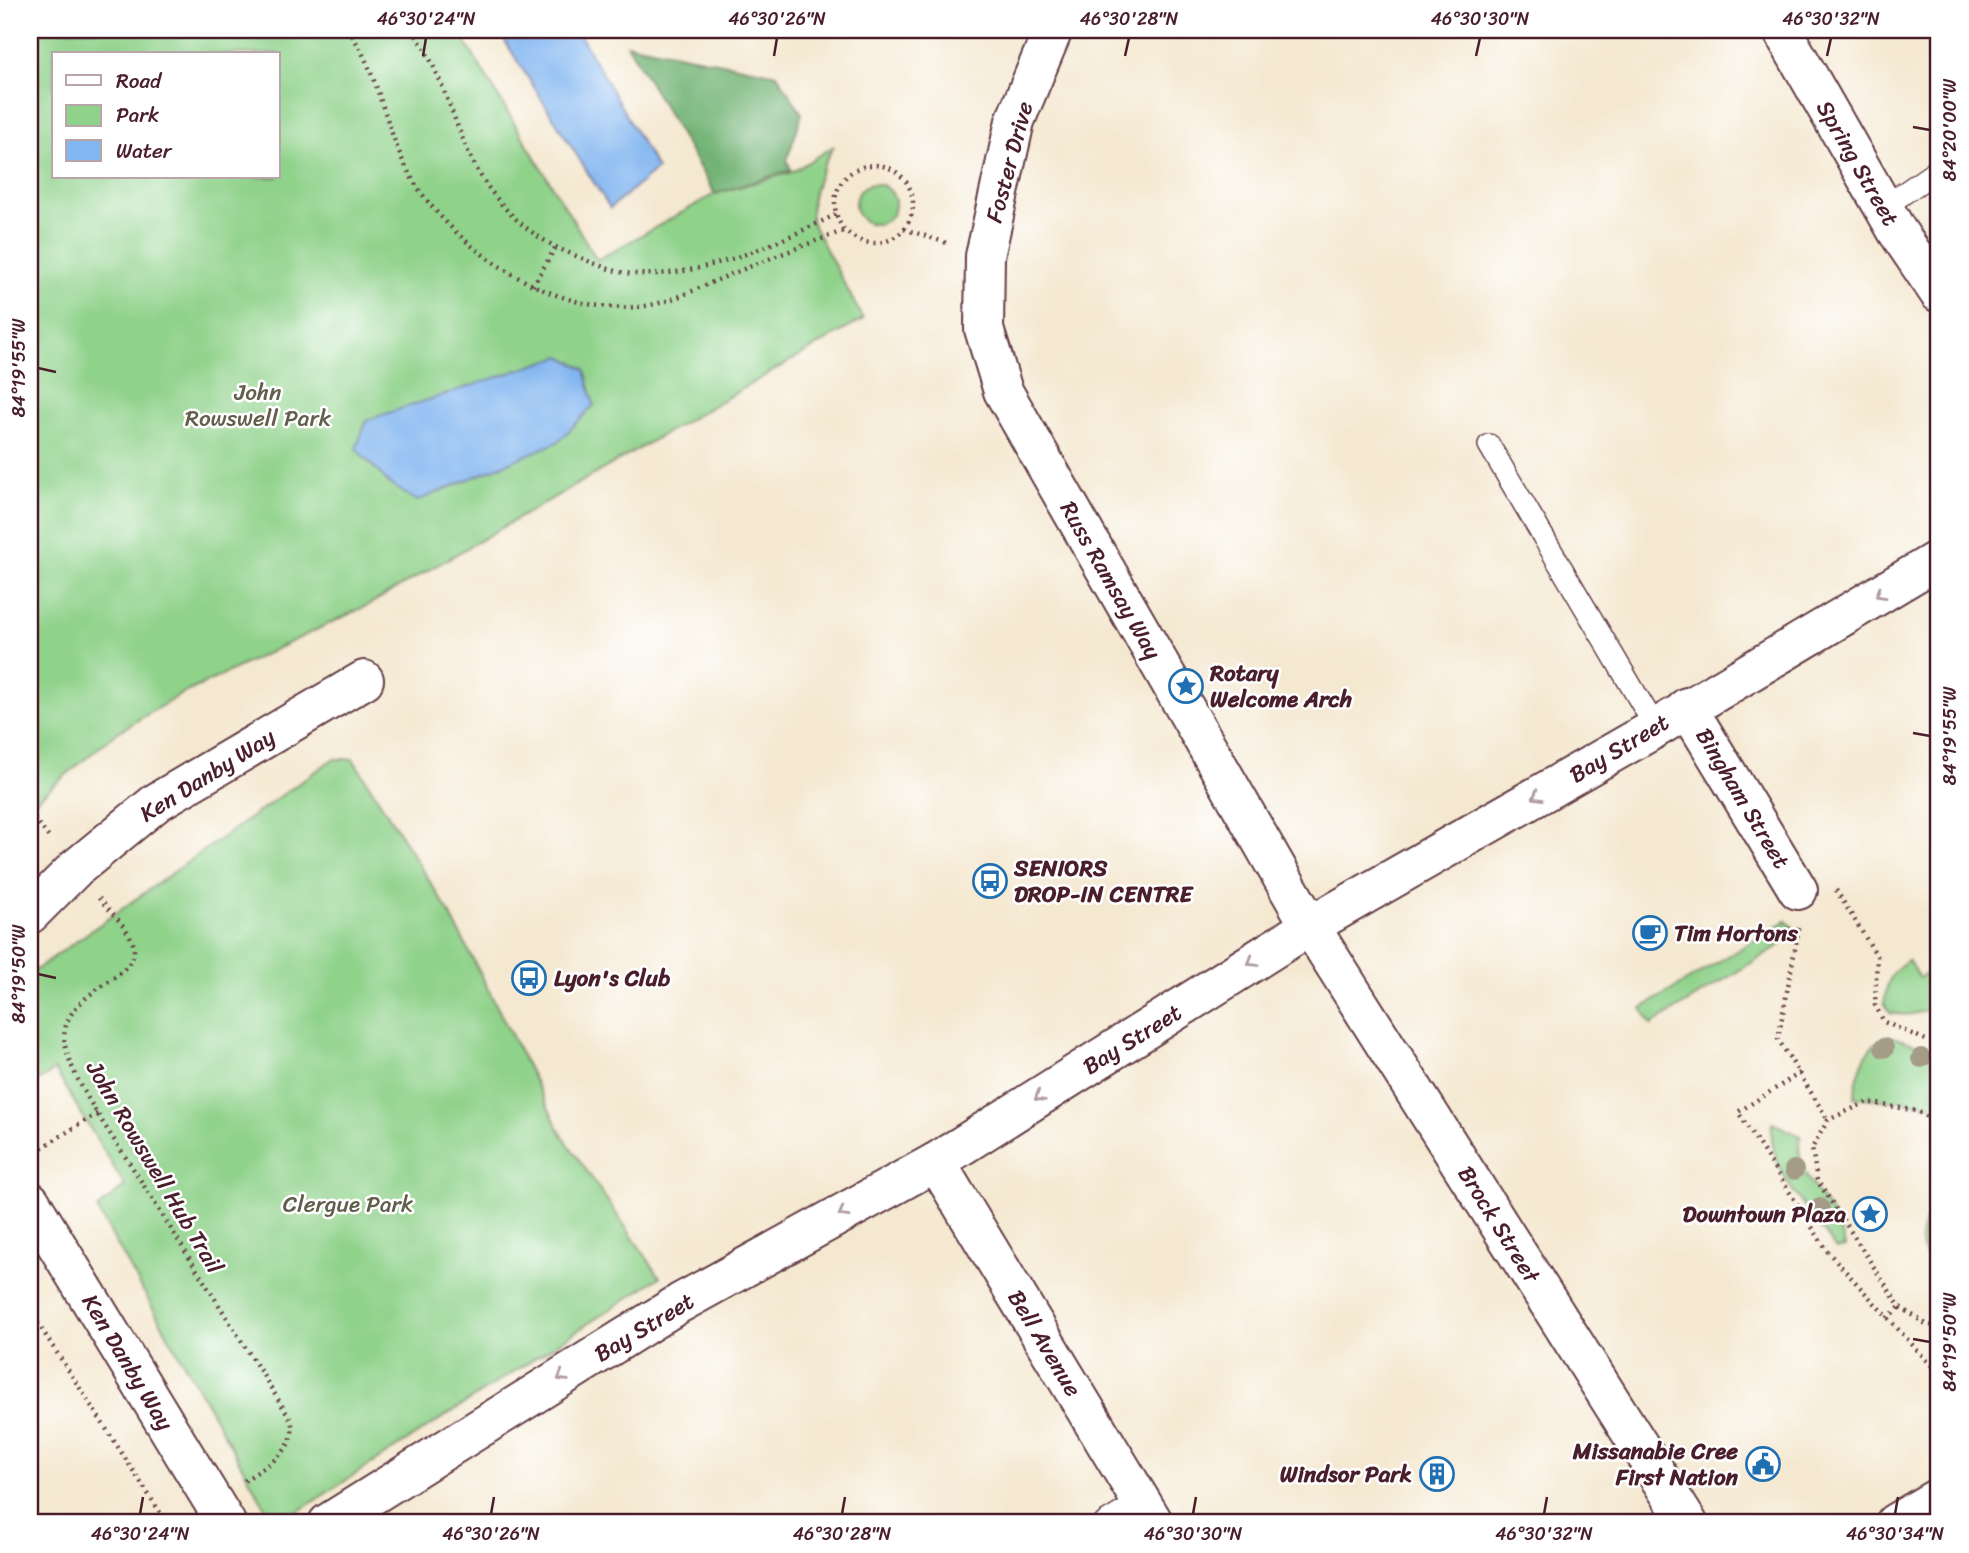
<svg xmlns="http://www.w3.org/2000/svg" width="1969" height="1553" font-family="Sriracha,sans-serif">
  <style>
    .green { fill: #8fd28a; stroke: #6c785a; stroke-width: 2; fill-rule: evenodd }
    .forest { fill: #73b476; stroke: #5e6a50; stroke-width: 2 }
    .water { fill: #82b6f0; stroke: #666a8e; stroke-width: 2 }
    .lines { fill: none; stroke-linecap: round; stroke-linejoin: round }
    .lane-casing { stroke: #643d44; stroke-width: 24 }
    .street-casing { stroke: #643d44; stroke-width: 42 }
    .secondary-casing { stroke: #643d44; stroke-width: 42 }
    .path { stroke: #643d44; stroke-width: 4.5; stroke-dasharray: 2 5; stroke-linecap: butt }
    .lane { stroke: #fff; stroke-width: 21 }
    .street { stroke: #fff; stroke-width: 38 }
    .secondary { stroke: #fff; stroke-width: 38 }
    .tree { fill: #a49c87 }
    .oneway { stroke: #ae9aa0 }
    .ticks { fill: none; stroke: #4a1f2b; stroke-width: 2.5 }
    .labels { text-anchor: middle; stroke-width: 5; stroke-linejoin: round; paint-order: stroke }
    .street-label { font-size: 23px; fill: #4a1f2b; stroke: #fff }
    .park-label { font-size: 23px; fill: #625e4c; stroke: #fff }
    .poi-label { font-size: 23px; font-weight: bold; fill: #4a1f2b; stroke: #fff; text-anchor: start }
    .neatline { fill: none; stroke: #4a1f2b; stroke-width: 2.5 }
    .ticks-label { font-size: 18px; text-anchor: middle; fill: #4a1f2b }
  </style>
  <rect width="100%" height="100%" fill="#fff"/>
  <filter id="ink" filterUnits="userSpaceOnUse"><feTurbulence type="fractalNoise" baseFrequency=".0143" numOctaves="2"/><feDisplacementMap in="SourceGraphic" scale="14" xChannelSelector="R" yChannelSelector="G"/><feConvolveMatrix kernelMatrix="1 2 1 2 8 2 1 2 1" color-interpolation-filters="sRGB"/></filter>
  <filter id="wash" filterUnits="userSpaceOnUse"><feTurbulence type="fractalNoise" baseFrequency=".00686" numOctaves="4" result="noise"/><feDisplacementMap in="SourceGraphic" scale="28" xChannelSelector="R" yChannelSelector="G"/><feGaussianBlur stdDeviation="1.57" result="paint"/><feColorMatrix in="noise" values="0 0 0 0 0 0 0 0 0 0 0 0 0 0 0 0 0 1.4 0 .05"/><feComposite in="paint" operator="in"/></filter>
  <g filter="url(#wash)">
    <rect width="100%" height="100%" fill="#f4e8d0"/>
    <!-- green -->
    <path class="green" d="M30,30H458L597,260L715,194L792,172L834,146C820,169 810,193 811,221L863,319L368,605L178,696L115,734L30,805ZM54,54H278V177H54Z
      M855 204a20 20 0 1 1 40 0a20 20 0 1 1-40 0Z
      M333,759H353L450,914L562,1135L660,1277L280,1523H274L97,1209L125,1186L55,1070L30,1086V974Z
      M1786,921L1793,927L1780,945L1651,1025L1642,1008Z
      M1908,960L1919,978L1939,966V1003C1923,1013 1909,1017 1890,1013L1884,1004C1887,982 1890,972 1908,960Z
      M1886,1036C1938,1047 1939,1060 1939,1110L1931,1105L1854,1097C1857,1076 1865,1045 1886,1036Z
      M1772,1123L1801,1136C1789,1177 1840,1207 1845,1247L1836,1249C1811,1213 1766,1170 1772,1123Z
      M1933,1218L1939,1220V1272C1923,1259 1915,1239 1925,1221Z"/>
    <!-- forest -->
    <path class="forest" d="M627,44L777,74L802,114L787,160L791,170L715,194Z"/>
    <!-- water -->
    <path class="water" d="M498,30H577L657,169L610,208Z
      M561,356L585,369L594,405L558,442L417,501L390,484L356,449L367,420Z"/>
  </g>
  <g filter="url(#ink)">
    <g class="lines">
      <!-- lane casing -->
      <g class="lane-casing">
        <path id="lane" d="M1884,207L1939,169
          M1489,445L1656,728
          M1105,1523L1141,1501"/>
      </g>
      <!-- street casing -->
      <g class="street-casing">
        <path id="street" d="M1782,30L1897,231L1939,293
          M1687,707L1798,890
          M30,914L75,869L157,802L364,680
          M1310,926L1688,1523
          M936,1162L1154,1523
          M30,1201L226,1523"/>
      </g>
      <!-- secondary casing -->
      <g class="secondary-casing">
        <path id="secondary" d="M1053,30L1015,121L985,256L984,329L1003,391L1310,926
          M328,1523L680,1303L936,1162L1310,926L1656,728L1939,559
          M1895,1523L1939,1497"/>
      </g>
      <!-- path -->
      <path class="path" d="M348,30C381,73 385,139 418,188C466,259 575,328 663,302C683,296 703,286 722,278C763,261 804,245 846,230
        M412,30C445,74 454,132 482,178C505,214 535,240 574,255C594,263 613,273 635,274C703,278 777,243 837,214
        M835 204a39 39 0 1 1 78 0a39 39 0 1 1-78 0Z
        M904,229L950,244
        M533,286L555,248
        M30,813L51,840
        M1836,890L1877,956L1875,1005L1884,1022L1933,1043
        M99,898C109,911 134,932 134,950C135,982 48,995 67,1053C80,1094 118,1144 141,1181C191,1261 241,1340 291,1420C299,1451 266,1465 244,1481
        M1799,928L1778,1039L1828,1120
        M1800,1073L1738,1112L1828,1252L1939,1374
        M1939,1124L1917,1111L1867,1102L1828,1120L1812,1148L1817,1180L1900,1307L1926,1324L1939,1327
        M30,1155L98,1113
        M30,1311L167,1523
        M1887,1318L1900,1307"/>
      <!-- lane -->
      <use href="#lane" class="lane"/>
      <!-- street -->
      <use href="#street" class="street"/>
      <!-- secondary -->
      <use href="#secondary" class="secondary"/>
    </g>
    <!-- trees -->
    <g class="tree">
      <circle cx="1884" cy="1048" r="10"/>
      <circle cx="1921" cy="1058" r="10"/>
      <circle cx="1794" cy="1170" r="10"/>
      <circle cx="1820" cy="1208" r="10"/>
    </g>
    <!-- one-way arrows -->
    <defs><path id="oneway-chevron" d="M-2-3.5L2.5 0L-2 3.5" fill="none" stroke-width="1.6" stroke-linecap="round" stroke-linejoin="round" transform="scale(1.75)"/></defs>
    <g class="oneway">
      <use href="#oneway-chevron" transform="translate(1880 594) rotate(150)"/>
      <use href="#oneway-chevron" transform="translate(1537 796) rotate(150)"/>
      <use href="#oneway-chevron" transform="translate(1252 962) rotate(148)"/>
      <use href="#oneway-chevron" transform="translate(1039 1097) rotate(148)"/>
      <use href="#oneway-chevron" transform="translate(843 1213) rotate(151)"/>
      <use href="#oneway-chevron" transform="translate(562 1377) rotate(148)"/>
    </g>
  </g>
  <!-- ticks -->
  <path class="ticks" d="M423,56L426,38M774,56L777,38M1125,56L1129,38M1476,56L1480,38M1827,56L1831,38M1913,127L1930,130M38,368L56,372M1913,733L1930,736M38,974L56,978M1913,1339L1930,1342M140,1514L143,1497M491,1514L494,1497M842,1514L845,1497M1193,1514L1196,1497M1544,1514L1547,1497M1895,1514L1898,1497"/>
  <!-- icons -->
  <defs>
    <g id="sight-ring" transform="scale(1.75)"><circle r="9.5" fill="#fff" stroke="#1f6fb2" stroke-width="1.5"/><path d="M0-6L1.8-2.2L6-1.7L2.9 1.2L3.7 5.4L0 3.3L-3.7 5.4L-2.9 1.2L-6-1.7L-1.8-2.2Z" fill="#1f6fb2"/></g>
    <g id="bus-ring" transform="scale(1.75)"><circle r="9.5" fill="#fff" stroke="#1f6fb2" stroke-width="1.5"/><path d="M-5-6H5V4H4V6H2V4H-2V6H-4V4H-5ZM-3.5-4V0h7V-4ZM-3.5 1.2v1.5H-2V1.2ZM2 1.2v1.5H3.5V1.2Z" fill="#1f6fb2"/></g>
    <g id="cafe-ring" transform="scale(1.75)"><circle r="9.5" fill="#fff" stroke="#1f6fb2" stroke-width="1.5"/><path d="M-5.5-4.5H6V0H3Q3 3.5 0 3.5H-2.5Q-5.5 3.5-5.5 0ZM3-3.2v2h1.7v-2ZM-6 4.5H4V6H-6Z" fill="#1f6fb2"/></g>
    <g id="civic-ring" transform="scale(1.75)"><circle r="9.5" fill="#fff" stroke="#1f6fb2" stroke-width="1.5"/><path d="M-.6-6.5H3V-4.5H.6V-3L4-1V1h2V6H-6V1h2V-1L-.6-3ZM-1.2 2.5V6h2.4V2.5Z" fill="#1f6fb2"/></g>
    <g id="building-ring" transform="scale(1.75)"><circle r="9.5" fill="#fff" stroke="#1f6fb2" stroke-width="1.5"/><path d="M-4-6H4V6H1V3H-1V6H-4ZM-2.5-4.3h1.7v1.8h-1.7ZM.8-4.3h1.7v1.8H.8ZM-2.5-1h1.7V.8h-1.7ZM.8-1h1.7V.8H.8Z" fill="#1f6fb2"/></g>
  </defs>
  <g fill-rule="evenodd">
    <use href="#sight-ring" x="1186" y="686"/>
    <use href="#bus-ring" x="990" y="881"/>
    <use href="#cafe-ring" x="1650" y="933"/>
    <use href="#bus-ring" x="529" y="978"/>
    <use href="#sight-ring" x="1870" y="1214"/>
    <use href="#civic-ring" x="1763" y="1464"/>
    <use href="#building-ring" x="1437" y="1474"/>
  </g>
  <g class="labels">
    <!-- street labels -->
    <g class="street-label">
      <text transform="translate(1009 162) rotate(-75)" y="8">Foster Drive</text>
      <text transform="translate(1858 163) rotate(60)" y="8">Spring Street</text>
      <text transform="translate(1111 580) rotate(60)" y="8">Russ Ramsay Way</text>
      <text transform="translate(1619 748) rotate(-31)" y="8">Bay Street</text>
      <text transform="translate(207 775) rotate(-32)" y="8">Ken Danby Way</text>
      <text transform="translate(1743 798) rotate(59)" y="8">Bingham Street</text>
      <text transform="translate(1132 1039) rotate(-32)" y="8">Bay Street</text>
      <text transform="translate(155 1167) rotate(59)" y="8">John Rowswell Hub Trail</text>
      <text transform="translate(1499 1224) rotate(58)" y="8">Brock Street</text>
      <text transform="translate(644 1327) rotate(-31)" y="8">Bay Street</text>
      <text transform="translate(1045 1343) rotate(59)" y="8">Bell Avenue</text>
      <text transform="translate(128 1362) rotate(59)" y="8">Ken Danby Way</text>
    </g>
    <!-- park labels -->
    <g class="park-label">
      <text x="258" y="400">John<tspan x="258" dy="26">Rowswell Park</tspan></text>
      <text x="348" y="1212">Clergue Park</text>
    </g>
    <!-- poi labels -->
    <g class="poi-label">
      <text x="1210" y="681">Rotary<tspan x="1210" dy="26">Welcome Arch</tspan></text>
      <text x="1014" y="876">SENIORS<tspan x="1014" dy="26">DROP-IN CENTRE</tspan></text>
      <text x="1674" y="941">Tim Hortons</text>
      <text x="554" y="986">Lyon's Club</text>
      <text x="1846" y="1222" text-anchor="end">Downtown Plaza</text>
      <text x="1738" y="1459" text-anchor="end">Missanabie Cree<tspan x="1738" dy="26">First Nation</tspan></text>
      <text x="1412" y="1482" text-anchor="end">Windsor Park</text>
    </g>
  </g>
  <!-- margin -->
  <rect width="1969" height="1553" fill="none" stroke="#fff" stroke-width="77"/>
  <!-- legend -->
  <rect x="52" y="52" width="228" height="126" fill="#ffffff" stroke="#b7a5aa" stroke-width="2"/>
  <rect x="66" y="75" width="35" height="10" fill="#ffffff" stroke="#b7a5aa" stroke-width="2"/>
  <text x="116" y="88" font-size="21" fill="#4a1f2b">Road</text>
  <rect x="66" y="105" width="35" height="21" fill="#8fd28a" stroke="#b7a5aa" stroke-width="2"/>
  <text x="116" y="122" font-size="21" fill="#4a1f2b">Park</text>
  <rect x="66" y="140" width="35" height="21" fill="#82b6f0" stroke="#b7a5aa" stroke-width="2"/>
  <text x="116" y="158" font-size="21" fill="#4a1f2b">Water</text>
  <rect x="38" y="38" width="1892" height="1476" class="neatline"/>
  <g class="ticks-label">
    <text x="426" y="25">46°30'24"N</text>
    <text x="777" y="25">46°30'26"N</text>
    <text x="1129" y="25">46°30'28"N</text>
    <text x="1480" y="25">46°30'30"N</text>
    <text x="1831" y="25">46°30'32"N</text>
    <text transform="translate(1950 130) rotate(-90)" y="6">84°20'00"W</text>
    <text transform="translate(19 368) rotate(-90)" y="6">84°19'55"W</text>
    <text transform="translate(1950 736) rotate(-90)" y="6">84°19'55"W</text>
    <text transform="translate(19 974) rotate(-90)" y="6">84°19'50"W</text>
    <text transform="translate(1950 1342) rotate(-90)" y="6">84°19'50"W</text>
    <text x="140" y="1540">46°30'24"N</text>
    <text x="491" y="1540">46°30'26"N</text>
    <text x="842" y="1540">46°30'28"N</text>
    <text x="1193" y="1540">46°30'30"N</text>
    <text x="1544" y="1540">46°30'32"N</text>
    <text x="1895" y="1540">46°30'34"N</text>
  </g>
</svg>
